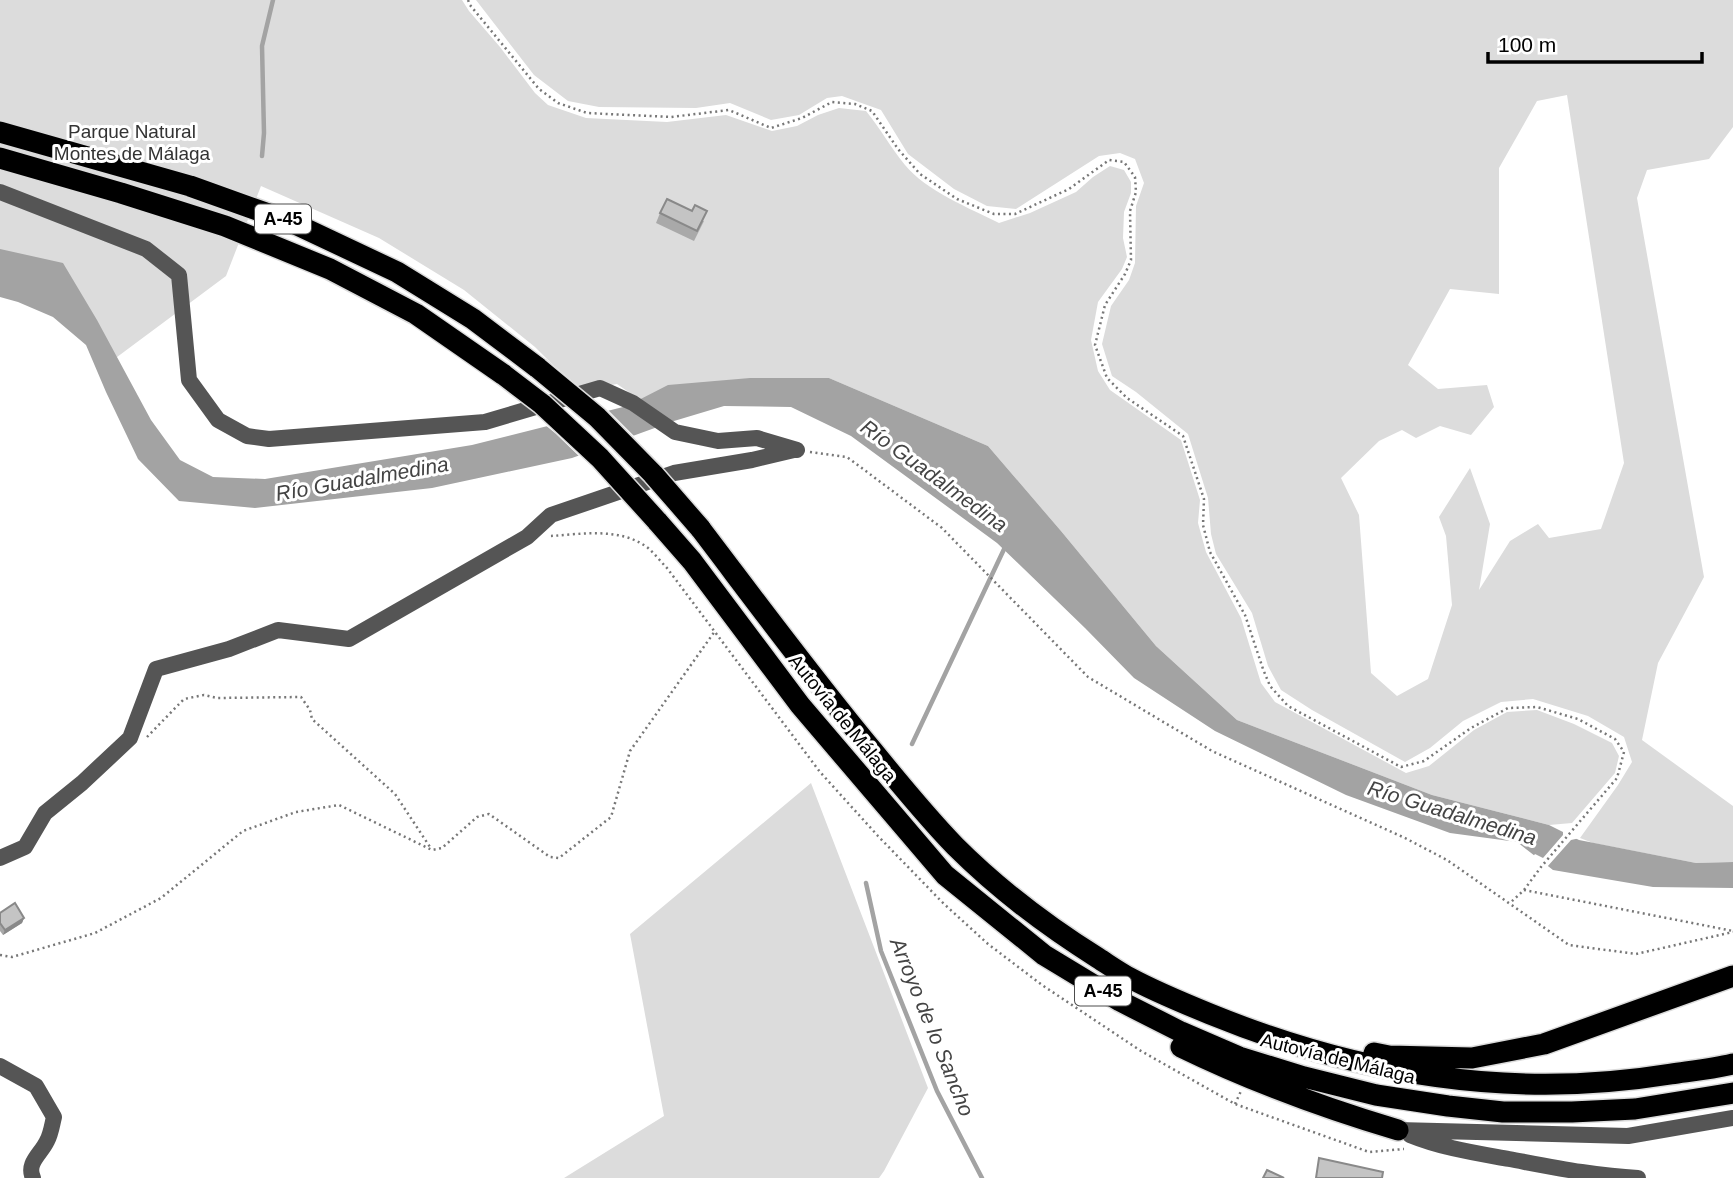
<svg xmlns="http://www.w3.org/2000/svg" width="1733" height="1178" font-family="Arial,sans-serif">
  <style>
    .green { fill: #dcdcdc; fill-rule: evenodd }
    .water { fill: #a3a3a3 }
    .pier { fill: #fff }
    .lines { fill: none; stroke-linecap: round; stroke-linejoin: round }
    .stream { stroke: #a3a3a3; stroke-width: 4.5 }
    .highway-casing { stroke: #dbdbdb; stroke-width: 24 }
    .path { stroke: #777; stroke-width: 2.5; stroke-dasharray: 2 3.5; stroke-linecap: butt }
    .minor { stroke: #555; stroke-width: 16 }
    .highway { stroke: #000; stroke-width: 21 }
    .highway-bridge-casing { stroke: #dbdbdb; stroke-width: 24; stroke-linecap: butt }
    .highway-bridge { stroke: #000; stroke-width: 21 }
    .wall { fill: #a9a9a9 }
    .shaded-wall { fill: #898989 }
    .building { fill: #c4c4c4; stroke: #898989; stroke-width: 2 }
    .labels { text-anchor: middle; stroke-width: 6; stroke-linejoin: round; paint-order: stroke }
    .shield { fill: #fff; stroke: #4c4c4c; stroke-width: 2 }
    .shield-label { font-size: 18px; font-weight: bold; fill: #000 }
    .park-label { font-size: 19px; fill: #333; stroke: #fff }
    .street-label { font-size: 19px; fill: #000; stroke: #fff }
    .water-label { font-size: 21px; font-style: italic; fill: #444; stroke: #fff }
  </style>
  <rect width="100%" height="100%" fill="#fff"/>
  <!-- green -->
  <path class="green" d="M0,0H462L469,11L500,47L535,93L548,105L586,118L667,122L726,115L772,131L797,126L818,115L839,108L866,111C880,128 891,148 905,165C925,190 971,209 999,223L1030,213L1076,192L1093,177L1110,166L1124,170L1131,182V193L1124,212L1123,238L1127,257L1122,269L1098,302L1091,340L1098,371L1110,390L1181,440L1200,500L1198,523L1206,552L1241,618L1261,683L1275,702L1406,773L1429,766L1474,730L1507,712L1537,710L1574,724L1612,743L1619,756L1615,773L1572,823L1549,825L1432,795L1237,720L1156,646L1061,531L988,446L829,378L640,400L617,384L583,390L552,364L535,347L464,290L379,238L261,186L226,276L109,363L0,268Z
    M476,0H1733V127L1709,159L1647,170L1637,198L1704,577L1658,663L1642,740L1733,806V862L1696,863L1593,843L1580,838L1618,785L1632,762L1624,737L1588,716L1533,699L1501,702L1463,721L1430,748L1405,762L1312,710L1281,690L1268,666L1252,613L1216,554L1211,534L1208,498L1188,434L1136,392L1112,376L1102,344L1111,306L1129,280L1135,263L1136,206L1144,183L1135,159L1120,153L1099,156L1016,209L987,206L954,189L908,154L881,110L842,96L827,98L799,115L771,120L730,103L696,108L599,107L568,101L534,75ZM1567,95L1624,463L1601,529L1549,538L1538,524L1510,541L1479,590L1490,524L1470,468L1439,517L1446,536L1452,605L1428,679L1397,696L1371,673L1359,515L1341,478L1379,441L1402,430L1416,438L1440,426L1471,435L1494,407L1487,385L1438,389L1408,365L1450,289L1499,294V168L1537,101Z
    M811,783L928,1088L884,1171L879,1178H564L664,1116L630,934Z"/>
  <!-- water -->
  <path class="water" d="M0,249L63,263L97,320L151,420L180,460L213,477L265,479L472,445L627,406L668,385L750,378H829L988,446L1061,531L1156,646L1237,720L1432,795L1549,825L1579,840L1696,863L1733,862V888L1653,887L1553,870L1517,842L1450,833L1346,795L1215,731L1134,678L1085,628L997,543L851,436L791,407L724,406L674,421L572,458L432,488L255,508L179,501L138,459L106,392L86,345L53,317L18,302L0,297Z"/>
  <!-- pier -->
  <path class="pier" d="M606,408L636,438L581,458L555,433L544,424Z
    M1563,828L1580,838L1571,840L1547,867V869L1532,858L1535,854L1543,858L1563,835Z"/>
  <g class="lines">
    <!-- stream -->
    <path class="stream" d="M262,156L264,133L262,46L273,0
      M912,744L1006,545
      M866,883L881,951L937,1091L982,1178"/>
    <!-- highway casing -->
    <g class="highway-casing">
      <path id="highway" d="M0,132L190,186L291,222L397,272L473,319L538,368
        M0,158L121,193L225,226L330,269L416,314L504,375
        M657,521L692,561L800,705L945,875L1044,955L1120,1001L1181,1032L1239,1057L1304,1077L1376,1095L1448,1106L1503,1112H1572L1635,1109L1733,1093
        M700,528C757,603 813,679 873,751C899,783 926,816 955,846C998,889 1047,926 1098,958C1109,965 1119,972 1130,978C1156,992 1183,1003 1210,1014C1360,1075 1511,1100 1671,1074C1692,1071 1713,1069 1733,1064
        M1181,1047C1251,1081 1324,1108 1398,1130
        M1374,1053L1389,1056L1472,1058L1544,1044L1733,976"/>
    </g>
    <!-- path -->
    <path class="path" d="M468,0L470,5L539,89L558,103L587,113L671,117L729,110L771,128L802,118L832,102L855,104L872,111L898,149L920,174L957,199L994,214H1015L1069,189L1109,160L1124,162L1135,177L1136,192L1130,211L1131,260L1125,274L1105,305L1095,345L1107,378L1127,398L1183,436L1204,499L1203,525L1210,552L1245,615L1263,669L1270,686L1288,706L1401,767L1424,761L1471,728L1508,708L1537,707L1578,719L1615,739L1624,752L1617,778L1541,867L1524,890L1510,903
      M810,452L847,457L942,528L1088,677L1212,751L1405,838L1447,860L1569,945L1636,954L1733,932
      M551,536C582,534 621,527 648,548C655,554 661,562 667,568L820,772L878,836L943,903L988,944L1042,985L1141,1051L1235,1104L1369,1152L1404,1149
      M147,737L184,699L204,695L217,698L301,697L310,710L312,719L395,794L430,847
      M1524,890L1733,931
      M0,955L12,957L95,933L161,898L243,831L296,812L339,805L432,850L442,848L477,817L489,814L550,857L559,858L611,817L630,751L715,631
      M1235,1104L1241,1091"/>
    <!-- minor -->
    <path class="minor" d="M0,192L146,249L179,275L189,380L218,420L247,436L269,439L485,422L600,388L633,403L675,432L718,441L757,438L797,450
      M0,858L25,847L45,813L82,783L130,738L156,669L229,649L278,630L349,639L527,537L551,515L674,473L752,460L794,450
      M0,1066L36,1086L54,1117C52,1125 51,1134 47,1141C41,1154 26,1163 33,1178
      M1398,1130L1628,1136L1733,1118
      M1410,1135C1442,1148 1476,1153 1509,1159C1552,1167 1595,1176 1638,1178"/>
    <!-- highway -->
    <use href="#highway" class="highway"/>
    <!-- highway-bridge casing -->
    <g class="highway-bridge-casing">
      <path id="highway-bridge" d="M538,368L597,417L653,474L700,528
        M504,375L542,404L600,458L657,521"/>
    </g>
    <!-- highway-bridge -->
    <use href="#highway-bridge" class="highway-bridge"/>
  </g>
  <!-- wall -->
  <path class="wall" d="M660,213L704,221L694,241L656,223Z
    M0,913L24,918L22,923L3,935L0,931Z"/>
  <!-- shaded-wall -->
  <path class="shaded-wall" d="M24,918L22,923L3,935L5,930Z"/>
  <!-- building -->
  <path class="building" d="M667,199L692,211L695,205L707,211L697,231L660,213Z
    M15,903L24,918L5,930L0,923V913Z
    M1319,1158L1383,1172L1382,1178H1316Z
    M1267,1170L1284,1178H1263Z"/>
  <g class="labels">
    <!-- shield labels -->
    <g class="shield">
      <rect x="255" y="204.5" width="56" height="29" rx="5"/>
      <rect x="1075" y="976.5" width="56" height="29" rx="5"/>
    </g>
    <g class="shield-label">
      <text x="283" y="225">A-45</text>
      <text x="1103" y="997">A-45</text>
    </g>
    <!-- park labels -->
    <g class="park-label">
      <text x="132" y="138">Parque Natural<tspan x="132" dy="22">Montes de Málaga</tspan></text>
    </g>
    <!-- street labels -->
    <g class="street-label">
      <text transform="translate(843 718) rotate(51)" y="7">Autovía de Málaga</text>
      <text transform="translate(1338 1058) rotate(14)" y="7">Autovía de Málaga</text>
    </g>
    <!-- water labels -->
    <g class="water-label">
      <text transform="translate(934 476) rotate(36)" y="7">Río Guadalmedina</text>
      <text transform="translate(362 479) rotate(-10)" y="7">Río Guadalmedina</text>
      <text transform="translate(1452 813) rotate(17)" y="7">Río Guadalmedina</text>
      <text transform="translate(932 1027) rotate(68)" y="7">Arroyo de lo Sancho</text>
    </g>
  </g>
  <!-- scale -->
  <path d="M1488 52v10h214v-10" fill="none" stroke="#000000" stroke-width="3.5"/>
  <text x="1498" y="52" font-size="21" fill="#000000" stroke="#ffffff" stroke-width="5" paint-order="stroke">100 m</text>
</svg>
